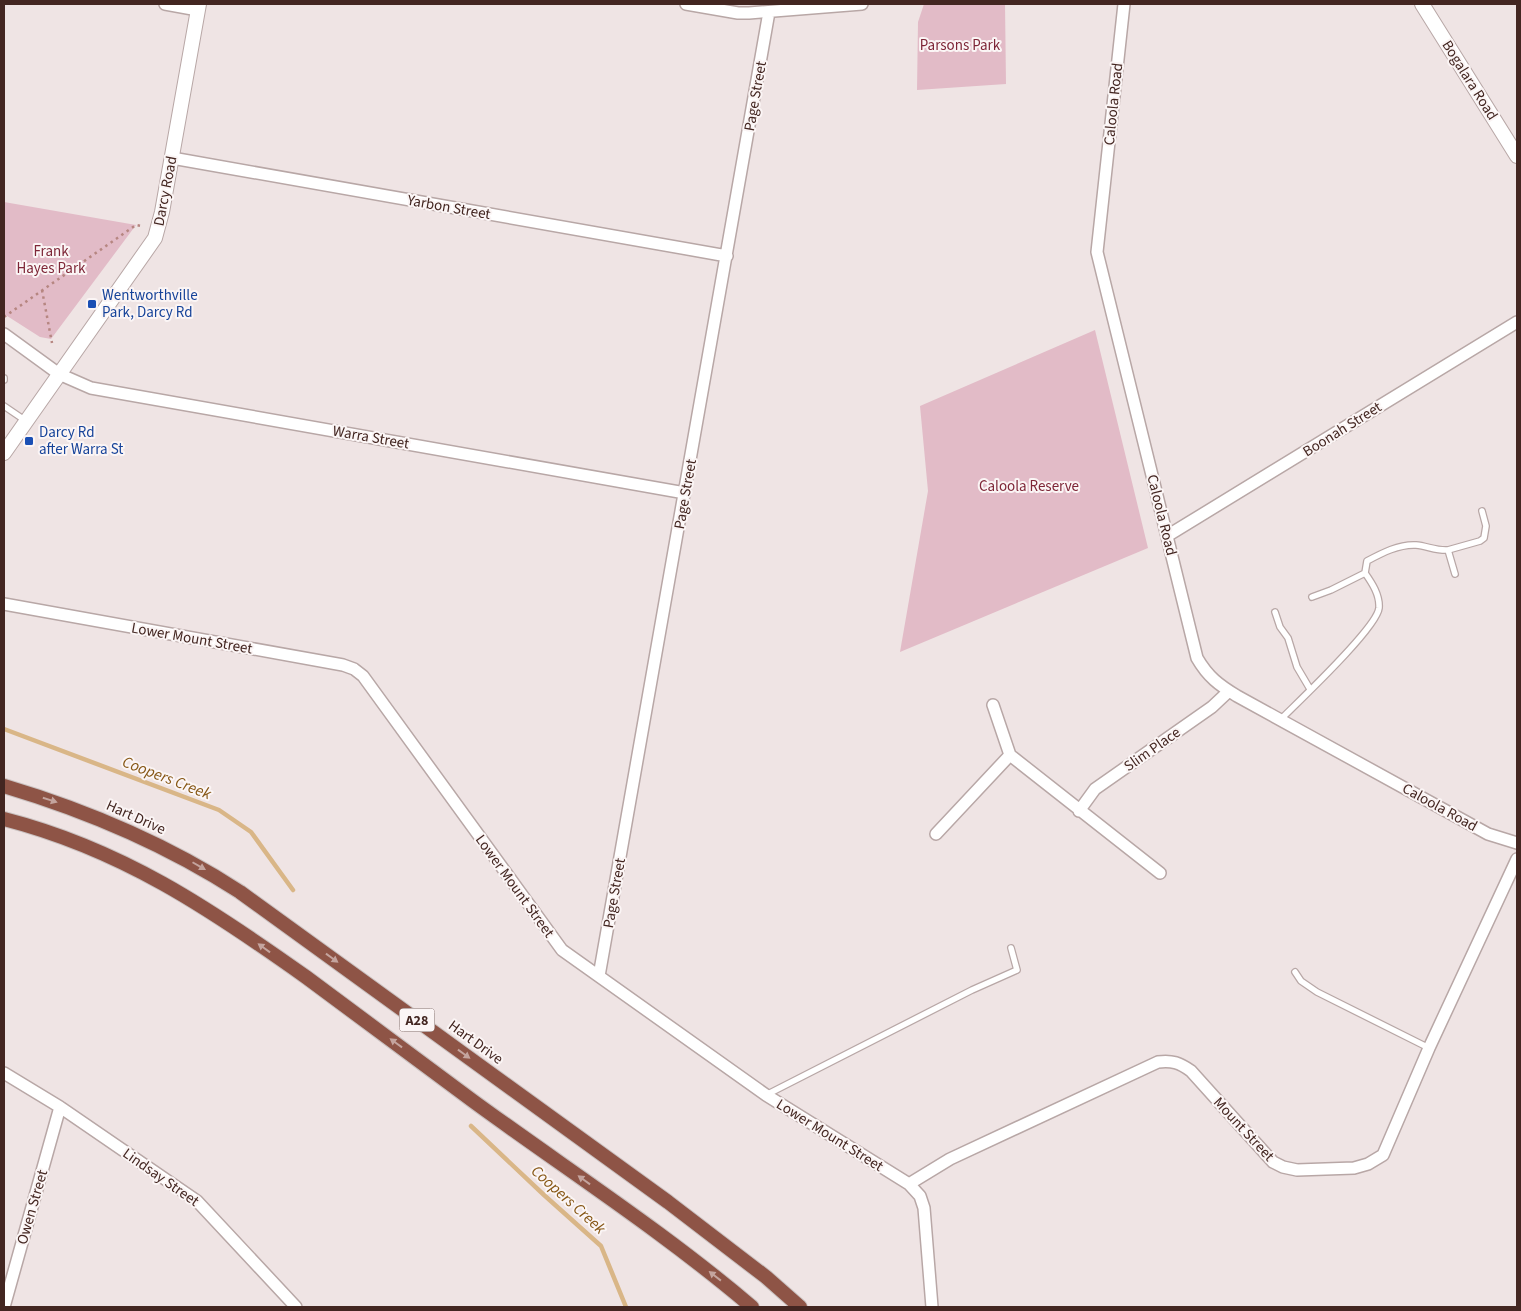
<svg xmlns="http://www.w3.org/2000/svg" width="1521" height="1311" font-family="'Source Sans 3',sans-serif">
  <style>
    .green { fill: #e2bbc7 }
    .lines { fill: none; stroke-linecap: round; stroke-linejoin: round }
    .stream { stroke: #d9b687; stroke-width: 4.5 }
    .service-casing { stroke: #b8a7a6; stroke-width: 8 }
    .minor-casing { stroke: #b8a7a6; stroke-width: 14 }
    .tertiary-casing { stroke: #b8a7a6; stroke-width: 16 }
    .trunk-casing { stroke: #cac2c1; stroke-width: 16 }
    .path { stroke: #b68681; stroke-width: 2.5; stroke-dasharray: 2.5 4; stroke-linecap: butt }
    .service { stroke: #fff; stroke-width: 5.5 }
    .minor { stroke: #fff; stroke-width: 11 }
    .tertiary { stroke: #fff; stroke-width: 14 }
    .trunk { stroke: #8e5446; stroke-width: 14 }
    .oneway { fill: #c4a49e }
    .transit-dot { fill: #1a4fb4; stroke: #fbf5f5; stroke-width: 2 }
    .labels { text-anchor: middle; stroke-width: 4; stroke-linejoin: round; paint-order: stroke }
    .shield { fill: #fbf5f5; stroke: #7a6461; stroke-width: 1 }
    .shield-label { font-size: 14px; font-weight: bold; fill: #432621 }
    .park-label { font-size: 15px; fill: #7e2637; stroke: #fbf5f5 }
    .street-label { font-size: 15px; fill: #432621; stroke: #fbf5f5 }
    .transit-label { font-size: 15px; fill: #164399; stroke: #fbf5f5; text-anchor: start }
    .water-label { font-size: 16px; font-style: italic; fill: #865614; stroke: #fbf5f5 }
  </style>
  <rect width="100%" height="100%" fill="#efe4e4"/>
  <!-- green -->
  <path class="green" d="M924,4H1005L1006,84L917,90L918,22Z
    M4,202L136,225L51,339L40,337L4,314Z
    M1095,330L1148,548L900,652L928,491L920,406Z"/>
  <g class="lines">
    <!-- stream -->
    <path class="stream" d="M4,729L219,810L251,832L293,890
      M471,1126L544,1195L601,1246L626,1307"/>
    <!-- service casing -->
    <g class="service-casing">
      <path id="service" d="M4,378V380
        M4,406L26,421
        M1448,550L1480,541L1484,538L1486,526L1482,511
        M1365,573L1367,561C1382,553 1399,544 1416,545C1427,546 1437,551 1448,550L1455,574
        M1275,612L1280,627L1288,638L1297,667L1310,689
        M1280,720C1298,702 1377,628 1379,608C1380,595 1372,583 1365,573L1331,590L1312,597
        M1295,972L1301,981L1317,992L1429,1048
        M766,1095L972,990L1017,970L1011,948"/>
    </g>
    <!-- minor casing -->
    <g class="minor-casing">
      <path id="minor" d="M165,4L198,10
        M686,4L738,13H749L862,4
        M1124,4L1097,252L1197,658C1208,677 1219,685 1237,696L1488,834L1517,843
        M172,158L727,256
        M4,334L59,374L91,388L685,493
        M1167,536L1517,322
        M4,604L343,665L354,669L363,676L562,950L766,1095L909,1184L920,1196L924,1208L932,1307
        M993,705L1010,755L1160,873
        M1079,811L1095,789L1212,707L1229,691
        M936,834L1010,755
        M599,976L769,12
        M4,1073L60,1107L197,1201L296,1307
        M909,1184L950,1159L1158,1062C1172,1060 1180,1063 1191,1071L1273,1162L1283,1167L1297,1170L1354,1168L1368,1164L1383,1155L1429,1048L1517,859
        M4,1307L60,1107"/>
    </g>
    <!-- tertiary casing -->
    <g class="tertiary-casing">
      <path id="tertiary" d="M1422,4L1517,156
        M4,453L155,238L162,212L199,4"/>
    </g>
    <!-- trunk casing -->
    <g class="trunk-casing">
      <path id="trunk" d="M4,786C88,811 166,844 240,892L668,1202L766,1277L800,1307
        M4,819C121,849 209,908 306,977C362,1018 417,1060 473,1101C566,1169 664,1232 752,1307"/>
    </g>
    <!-- path -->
    <path class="path" d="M42,290L52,343
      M4,317L136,225L141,226"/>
    <!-- service -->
    <use href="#service" class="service"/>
    <!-- minor -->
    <use href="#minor" class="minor"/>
    <!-- tertiary -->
    <use href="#tertiary" class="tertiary"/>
    <!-- trunk -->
    <use href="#trunk" class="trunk"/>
  </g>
  <!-- one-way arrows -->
  <defs><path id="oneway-solid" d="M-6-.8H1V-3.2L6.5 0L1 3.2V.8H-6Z" transform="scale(1.25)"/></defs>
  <g class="oneway">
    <use href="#oneway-solid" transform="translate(50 800) rotate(17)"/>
    <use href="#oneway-solid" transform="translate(199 866) rotate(30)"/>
    <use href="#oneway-solid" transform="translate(264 948) rotate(-144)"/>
    <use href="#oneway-solid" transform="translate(332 958) rotate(36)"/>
    <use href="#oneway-solid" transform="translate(396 1043) rotate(-144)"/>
    <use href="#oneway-solid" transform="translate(464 1054) rotate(36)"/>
    <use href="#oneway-solid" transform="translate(584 1180) rotate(-144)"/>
    <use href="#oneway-solid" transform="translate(715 1276) rotate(-142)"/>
  </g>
  <!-- markers -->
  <g class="transit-dot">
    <rect x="87" y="299" width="10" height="10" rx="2.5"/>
    <rect x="24" y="436" width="10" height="10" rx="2.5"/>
  </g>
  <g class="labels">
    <!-- shield labels -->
    <rect class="shield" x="399.5" y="1008.5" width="35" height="23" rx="4"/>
    <g class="shield-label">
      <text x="417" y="1025">A28</text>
    </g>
    <!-- park labels -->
    <g class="park-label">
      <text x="960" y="50">Parsons Park</text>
      <text x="51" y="256">Frank<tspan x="51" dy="17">Hayes Park</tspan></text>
      <text x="1029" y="491">Caloola Reserve</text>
    </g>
    <!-- street labels -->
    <g class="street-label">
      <text transform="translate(1470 80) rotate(58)" y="5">Bogalara Road</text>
      <text transform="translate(755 96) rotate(-80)" y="5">Page Street</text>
      <text transform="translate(1113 104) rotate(-84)" y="5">Caloola Road</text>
      <text transform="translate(165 191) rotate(-79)" y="5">Darcy Road</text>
      <text transform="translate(449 207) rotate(10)" y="5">Yarbon Street</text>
      <text transform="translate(1342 429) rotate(-32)" y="5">Boonah Street</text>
      <text transform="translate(371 437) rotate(10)" y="5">Warra Street</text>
      <text transform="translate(685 494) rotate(-80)" y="5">Page Street</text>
      <text transform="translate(1162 515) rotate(76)" y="5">Caloola Road</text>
      <text transform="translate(192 638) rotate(10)" y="5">Lower Mount Street</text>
      <text transform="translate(1152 749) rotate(-35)" y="5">Slim Place</text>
      <text transform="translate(1440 807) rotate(29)" y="5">Caloola Road</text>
      <text transform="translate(136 817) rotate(24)" y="5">Hart Drive</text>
      <text transform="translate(515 886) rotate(54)" y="5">Lower Mount Street</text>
      <text transform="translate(614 893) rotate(-80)" y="5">Page Street</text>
      <text transform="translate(476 1042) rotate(36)" y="5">Hart Drive</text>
      <text transform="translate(1244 1129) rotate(47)" y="5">Mount Street</text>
      <text transform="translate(830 1135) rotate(32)" y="5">Lower Mount Street</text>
      <text transform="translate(161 1177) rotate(35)" y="5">Lindsay Street</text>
      <text transform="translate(32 1207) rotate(-74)" y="5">Owen Street</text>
    </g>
    <!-- transit labels -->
    <g class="transit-label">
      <text x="102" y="300">Wentworthville<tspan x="102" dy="17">Park, Darcy Rd</tspan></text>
      <text x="39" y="437">Darcy Rd<tspan x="39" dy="17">after Warra St</tspan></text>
    </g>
    <!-- water labels -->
    <g class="water-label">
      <text transform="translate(167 777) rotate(21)" y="6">Coopers Creek</text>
      <text transform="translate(569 1199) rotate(42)" y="6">Coopers Creek</text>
    </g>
  </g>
  <!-- border -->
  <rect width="1521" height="1311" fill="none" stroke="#432621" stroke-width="10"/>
</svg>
